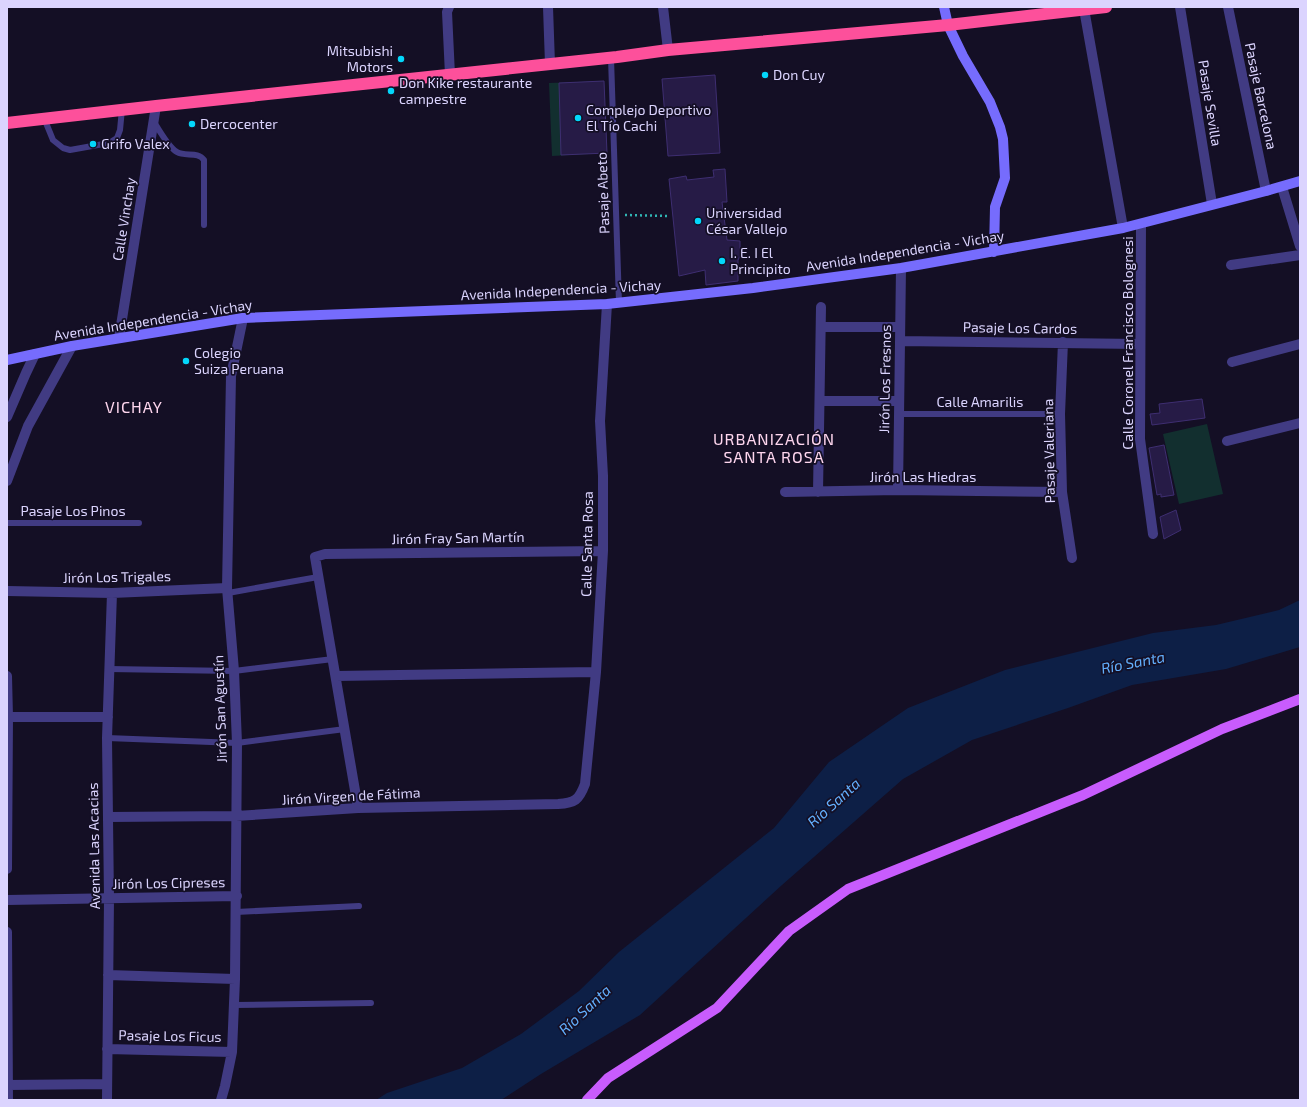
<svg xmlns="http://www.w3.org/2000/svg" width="1307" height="1107" font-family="'Exo 2',sans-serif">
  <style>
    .green { fill: #122f2f }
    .water { fill: #0d1f46 }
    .building { fill: #261b46; stroke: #3e2e71 }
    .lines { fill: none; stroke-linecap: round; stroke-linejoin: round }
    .path { stroke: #31b5b4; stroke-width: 2.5; stroke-dasharray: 2 3; stroke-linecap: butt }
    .lane { stroke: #413b83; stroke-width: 6 }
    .street { stroke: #413b83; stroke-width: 10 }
    .secondary { stroke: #766cfd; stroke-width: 10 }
    .primary { stroke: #c85cfd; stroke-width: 10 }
    .highway { stroke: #fd509b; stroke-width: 12 }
    .poi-dot { fill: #03d7fb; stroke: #140f25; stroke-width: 1.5 }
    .labels { text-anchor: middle; stroke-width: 3.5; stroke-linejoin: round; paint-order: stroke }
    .poi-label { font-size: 14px; fill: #dbd4fe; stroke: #140f25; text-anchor: start }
    .street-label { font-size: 14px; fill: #dbd4fe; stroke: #140f25 }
    .water-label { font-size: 15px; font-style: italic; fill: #63affd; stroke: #140f25 }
    .quarter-label { font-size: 16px; letter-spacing: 1px; fill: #fed6ee; stroke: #140f25 }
  </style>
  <rect width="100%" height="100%" fill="#140f25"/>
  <!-- green -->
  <path class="green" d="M604,81L607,153L552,156L549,83Z
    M1207,424L1223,494L1179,504L1163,434Z"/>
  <!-- water -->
  <path class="water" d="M1300,600V647L1226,669L1132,685L1068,708L972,740L903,779L782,885L640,1015L541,1074L501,1100H376L387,1093L462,1068L521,1034L579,991L619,952L774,828L829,762L908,708L1005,670L1153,633L1216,625L1279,610Z"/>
  <!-- building -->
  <path class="building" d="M715,75L720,153L668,156L662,79Z
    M604,81L607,153L561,155L559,83Z
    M725,169L727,202H722L727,240L740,241V256L738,260V281L706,285L705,270L679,276L669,179L686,176L687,180L714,177L713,170Z
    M1202,399L1205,418L1152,425L1150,414L1160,413L1159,404Z
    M1164,445L1174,495L1161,497V494L1157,495L1149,448Z
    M1176,510L1181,530L1164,539L1160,517Z"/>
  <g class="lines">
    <!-- path -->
    <path class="path" d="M625,215L669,216"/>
    <!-- lane -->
    <path class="lane" d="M611,58L619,303
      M44,118L53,140L63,148L70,150L109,143L117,138L120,130L122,109
      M154,122C159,130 169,148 177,152C185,157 198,151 204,160V225
      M899,414H1060
      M7,523H139
      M228,593L318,577
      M109,669L234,671L333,659
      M107,738L237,743L345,729
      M236,912L359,906
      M234,1005L371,1003"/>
    <!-- street -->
    <path class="street" d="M449,7L447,12L450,75
      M548,7L550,64
      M663,7L668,50
      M1180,7L1212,204
      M1228,7L1266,191
      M1084,9L1123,228
      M1282,187L1300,246
      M1141,224L1140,439L1153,534
      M1231,265L1300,255
      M821,327H900
      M119,338L156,106
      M900,341L1140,344
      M1063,342L1060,414L1062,492L1072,558
      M1232,362L1300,344
      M820,401H899
      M7,417L26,373L35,354
      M1227,441L1300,423
      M7,481L28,426L72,346
      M898,490L901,268
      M785,492L898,490L1062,492
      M818,492L821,307
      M7,591L112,593L227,588
      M7,676L8,717L7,869
      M336,676L596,672
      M8,717H108
      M358,808L315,557L325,554L603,551
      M108,817L236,816L358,808L558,804C575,803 579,800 585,784L596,672L603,551V476L600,421L607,304
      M7,900L237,896
      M7,932L8,1100
      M108,975L235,979
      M107,1049L232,1052
      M8,1085L107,1084
      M107,1100L109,899L107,738L112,593
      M221,1100L225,1086L232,1052L235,979L237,743L234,671L227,588L231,376L243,318"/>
    <!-- secondary -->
    <path class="secondary" d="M944,7L948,25L963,56L990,102L1000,127L1003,139L1005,178L995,207L994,252
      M7,360L72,346L243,318L607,304L753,288L901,268L1123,228L1266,191L1300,181"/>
    <!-- primary -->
    <path class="primary" d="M587,1100L608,1078L717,1008L789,931L848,889L1083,795L1222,729L1300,699"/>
    <!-- highway -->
    <path class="highway" d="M7,123L156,106L617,57L668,50L948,25L1106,7"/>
  </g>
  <!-- markers -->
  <g class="poi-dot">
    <circle cx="401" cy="59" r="4"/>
    <circle cx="765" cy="75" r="4"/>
    <circle cx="391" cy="91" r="4"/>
    <circle cx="578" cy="118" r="4"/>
    <circle cx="192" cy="124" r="4"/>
    <circle cx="93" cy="144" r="4"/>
    <circle cx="698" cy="221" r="4"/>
    <circle cx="722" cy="261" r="4"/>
    <circle cx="186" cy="361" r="4"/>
  </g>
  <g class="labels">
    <!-- poi labels -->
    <g class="poi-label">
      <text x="393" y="56" text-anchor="end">Mitsubishi<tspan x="393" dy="16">Motors</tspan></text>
      <text x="773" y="80">Don Cuy</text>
      <text x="399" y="88">Don Kike restaurante<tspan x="399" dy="16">campestre</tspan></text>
      <text x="586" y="115">Complejo Deportivo<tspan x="586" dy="16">El Tío Cachi</tspan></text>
      <text x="200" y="129">Dercocenter</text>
      <text x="101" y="149">Grifo Valex</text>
      <text x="706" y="218">Universidad<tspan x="706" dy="16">César Vallejo</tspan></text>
      <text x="730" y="258">I. E. I El<tspan x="730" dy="16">Principito</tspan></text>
      <text x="194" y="358">Colegio<tspan x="194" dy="16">Suiza Peruana</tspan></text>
    </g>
    <!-- street labels -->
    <g class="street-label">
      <text transform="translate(1261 96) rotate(78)" y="5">Pasaje Barcelona</text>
      <text transform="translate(1210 103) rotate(81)" y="5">Pasaje Sevilla</text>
      <text transform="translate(603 193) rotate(-92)" y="5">Pasaje Abeto</text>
      <text transform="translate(124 219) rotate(-81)" y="5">Calle Vinchay</text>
      <text transform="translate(905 251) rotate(-9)" y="5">Avenida Independencia - Vichay</text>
      <text transform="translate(561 290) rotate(-3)" y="5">Avenida Independencia - Vichay</text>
      <text transform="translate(153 320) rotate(-9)" y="5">Avenida Independencia - Vichay</text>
      <text transform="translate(1020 328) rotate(1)" y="5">Pasaje Los Cardos</text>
      <text transform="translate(1128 343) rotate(-90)" y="5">Calle Coronel Francisco Bolognesi</text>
      <text transform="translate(885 379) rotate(-89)" y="5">Jirón Los Fresnos</text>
      <text x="980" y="407">Calle Amarilis</text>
      <text transform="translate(1049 451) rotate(-91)" y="5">Pasaje Valeriana</text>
      <text x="923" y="482">Jirón Las Hiedras</text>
      <text x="73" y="516">Pasaje Los Pinos</text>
      <text transform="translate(458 538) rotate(-1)" y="5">Jirón Fray San Martín</text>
      <text transform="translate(587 544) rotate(-89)" y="5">Calle Santa Rosa</text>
      <text transform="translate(117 577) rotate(-1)" y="5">Jirón Los Trigales</text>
      <text transform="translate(220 709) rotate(-92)" y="5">Jirón San Agustín</text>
      <text transform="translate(351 796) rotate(-3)" y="5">Jirón Virgen de Fátima</text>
      <text transform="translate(94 846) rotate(-91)" y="5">Avenida Las Acacias</text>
      <text transform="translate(169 883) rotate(-1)" y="5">Jirón Los Cipreses</text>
      <text transform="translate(170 1036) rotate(1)" y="5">Pasaje Los Ficus</text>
    </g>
    <!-- water labels -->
    <g class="water-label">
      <text transform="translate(1133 663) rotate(-11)" y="5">Río Santa</text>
      <text transform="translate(834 803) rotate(-42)" y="5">Río Santa</text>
      <text transform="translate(585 1010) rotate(-43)" y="5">Río Santa</text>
    </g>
    <!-- quarter labels -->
    <g class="quarter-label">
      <text x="134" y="413">VICHAY</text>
      <text x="774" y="445">URBANIZACIÓN<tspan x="774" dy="18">SANTA ROSA</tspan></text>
    </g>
  </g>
  <!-- border -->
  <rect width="1307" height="1107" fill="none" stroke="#dbd4fe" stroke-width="16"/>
</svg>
